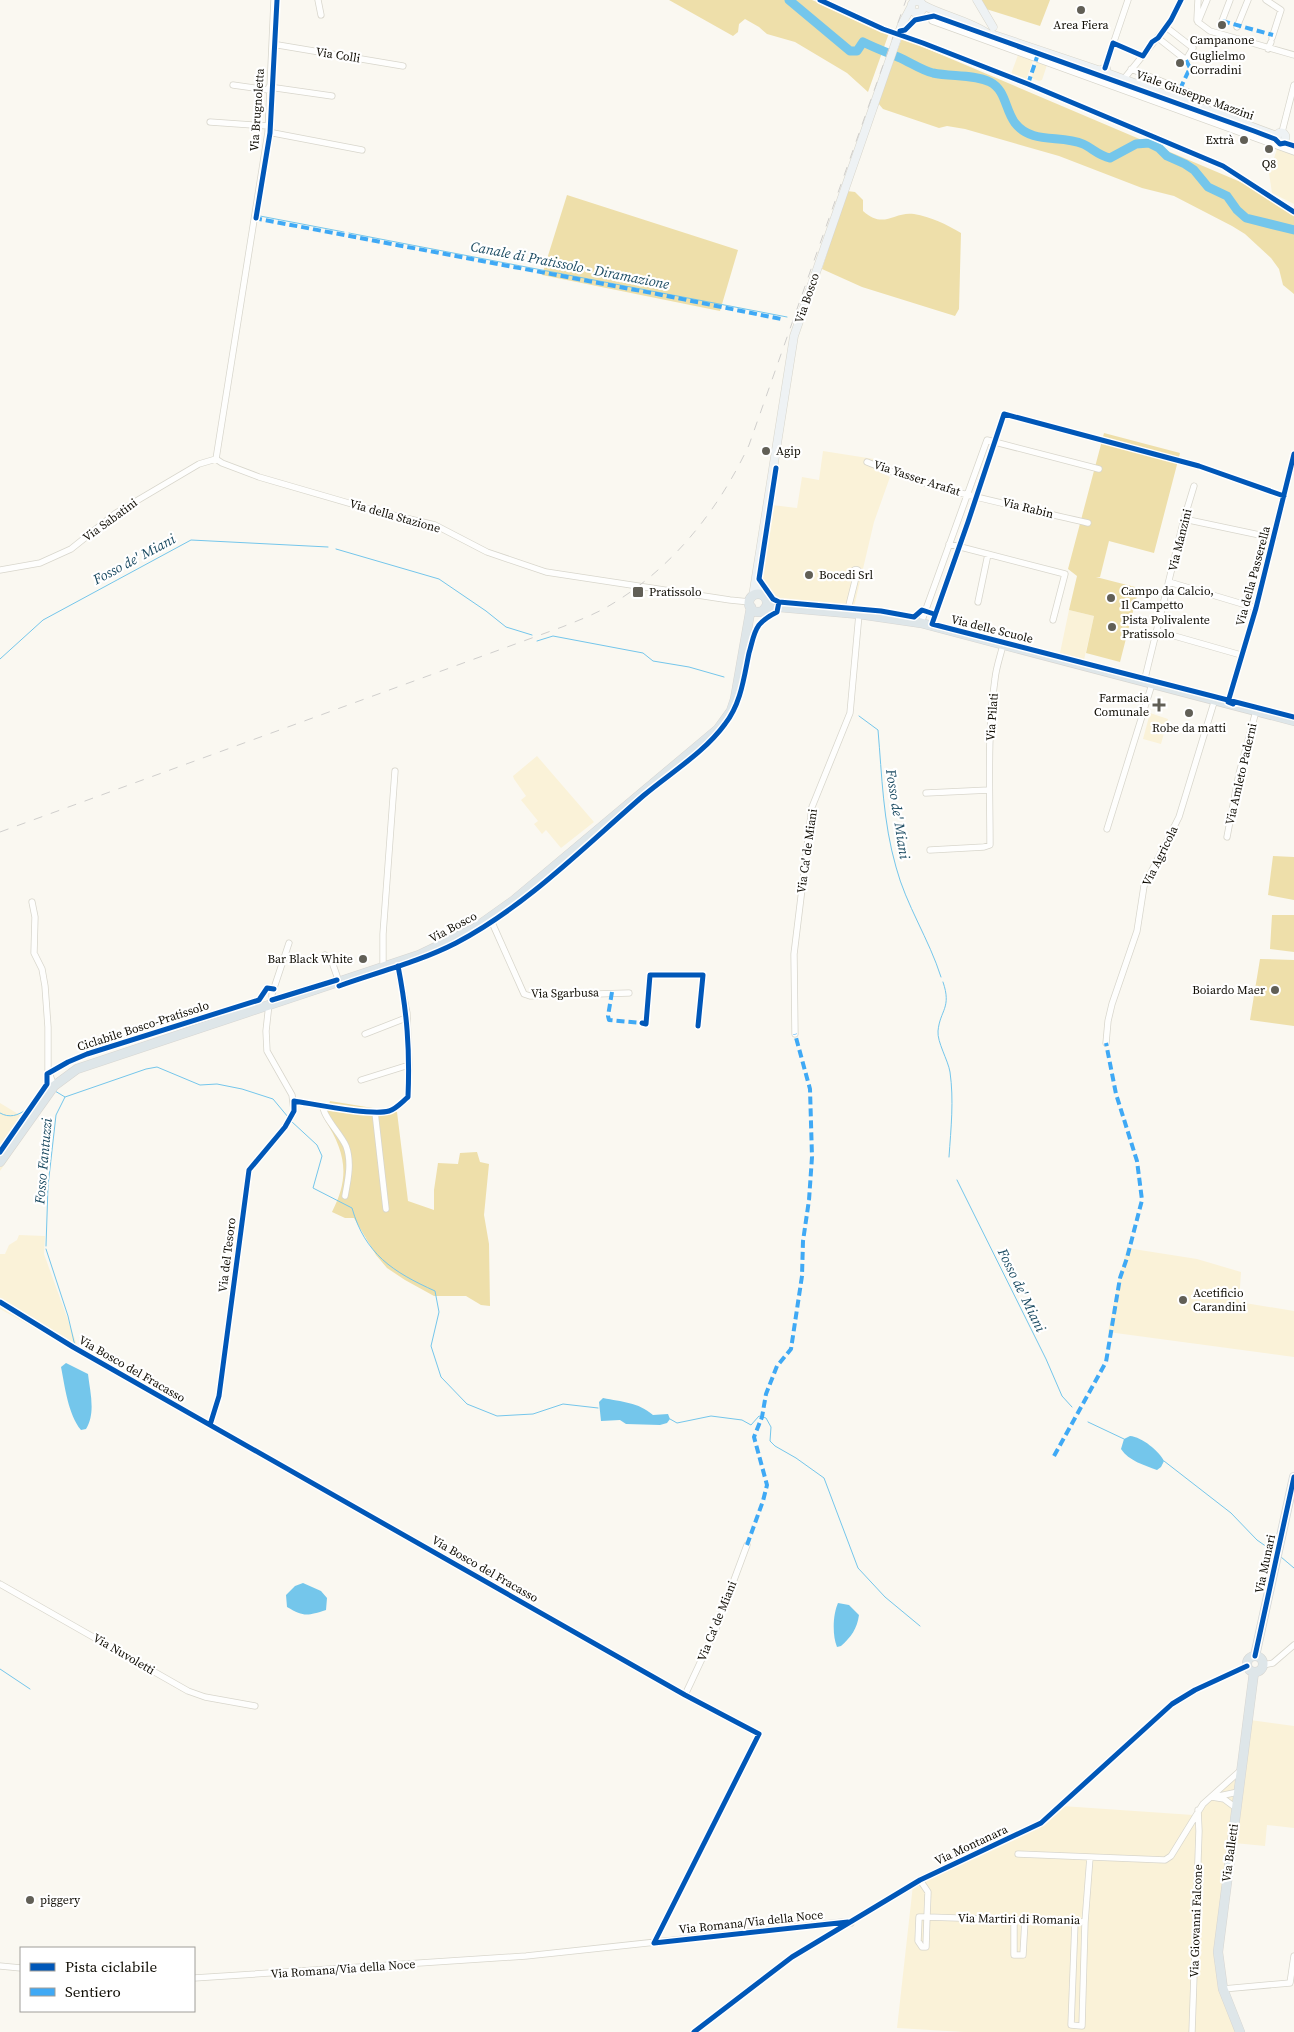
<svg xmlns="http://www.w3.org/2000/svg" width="1294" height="2032" font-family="'Source Serif 4',serif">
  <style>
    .built { fill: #faf2d8 }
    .green { fill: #eedfaa }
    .water { fill: #74c6eb }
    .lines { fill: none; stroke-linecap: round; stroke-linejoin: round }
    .stream { stroke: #74c6eb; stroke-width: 1 }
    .river { stroke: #74c6eb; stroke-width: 9 }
    .street-casing { stroke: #d8d6cc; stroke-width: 7 }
    .secondary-casing { stroke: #d8d6cc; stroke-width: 9 }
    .primary-casing { stroke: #d7d6d2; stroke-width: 10 }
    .street { stroke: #fefefd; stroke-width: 5.5 }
    .secondary { stroke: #eef2f4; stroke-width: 8 }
    .primary { stroke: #dee6e9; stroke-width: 9 }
    .rail { stroke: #d0cfcd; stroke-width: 1; stroke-dasharray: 9 9; stroke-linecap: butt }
    .quiet { stroke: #3fa9f5; stroke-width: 4; stroke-dasharray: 8 4; stroke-linecap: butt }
    .cycleway-casing { stroke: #fff; stroke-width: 8 }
    .cycleway { stroke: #0057b8; stroke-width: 5 }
    .poi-dot { fill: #615f56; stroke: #fff; stroke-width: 2 }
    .labels { text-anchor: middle; stroke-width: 4.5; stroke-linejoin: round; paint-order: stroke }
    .poi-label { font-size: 12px; fill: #0f0c03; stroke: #fff; text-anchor: start }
    .street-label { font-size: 12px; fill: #0f0c03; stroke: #fff }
    .water-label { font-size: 14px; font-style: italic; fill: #1a4a61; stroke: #fff }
  </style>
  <rect width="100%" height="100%" fill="#faf8f1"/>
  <!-- built -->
  <path class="built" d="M1018,55L1033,60L1026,80L1011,74Z
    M1036,62L1047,65L1042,80L1039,81L1031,78Z
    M1277,149L1294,155V204L1272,193L1269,173Z
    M823,451L874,459L872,468L890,477L874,522L854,607L774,600L760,581L772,505L797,508L802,477L819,480Z
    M1069,610L1094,616L1084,660L1060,653Z
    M1150,713L1168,719L1161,744L1143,739Z
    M537,756L594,822L561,848L546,830L542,834L534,824L538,821L521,800L526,796L514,779L513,776Z
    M0,1103L33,1123L0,1171Z
    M19,1235L45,1236L44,1254L80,1353L0,1309V1254H5L9,1245L17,1240Z
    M1127,1248L1197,1259L1241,1272L1239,1302L1294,1311V1357L1108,1332L1118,1282Z
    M1250,1720L1294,1726V1828L1267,1825L1265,1846L1234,1843L1220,1939L1226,1991L1242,2032H964L897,2028L913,1885L1009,1840L1062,1806L1193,1815L1220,1788L1243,1773Z"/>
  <!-- green -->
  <path class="green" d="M669,0H812L889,33L868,92L847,73L795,42L767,34L759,27L745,19L739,24L738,32L733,36Z
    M981,0H1050L1040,26L986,9Z
    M902,38L1250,186L1294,210V294L1283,285L1279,269L1271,258L1245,234L1232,226L1174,196L1142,188L1059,156L965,129L947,126L939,128L883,109L878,103Z
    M847,191L855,192L863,200V211C884,230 894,211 914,214C931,217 946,224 961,233L959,309L955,316L862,287L822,269Z
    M567,195L738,250L720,311L542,275Z
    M1104,433L1180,453L1154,553L1109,541L1100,577H1096L1139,588L1120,662L1086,653L1094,616L1069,610L1077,576L1068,569Z
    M1273,856L1294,857V900L1268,895Z
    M1272,915H1294V952L1270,949Z
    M1260,959L1294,960V1026L1250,1020Z
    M330,1101L397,1112L408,1201L434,1210V1190L438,1163L458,1164L460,1153L477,1152L480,1162L489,1164L484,1215L489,1244L490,1306L481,1305L466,1296H434L405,1280L387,1268L376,1255L354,1218H345L332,1212C350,1177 346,1153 325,1120Z"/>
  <!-- water -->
  <path class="water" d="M66,1363L88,1374C90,1392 96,1413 86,1429L81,1430C68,1414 65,1387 61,1367Z
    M603,1398C622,1402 638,1402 653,1415L668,1414L670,1419L667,1423L660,1425L626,1424L620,1420L601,1421L599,1402Z
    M1130,1436C1142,1437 1159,1451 1164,1461L1161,1467L1157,1470C1144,1465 1129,1461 1121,1449L1124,1439Z
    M303,1583L321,1591L327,1598L326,1610C307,1616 304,1617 287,1607L286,1595L295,1586Z
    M838,1603L849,1605L859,1615C857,1629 851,1637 841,1646L837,1647C832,1635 833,1614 838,1603Z"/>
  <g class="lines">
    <!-- stream -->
    <path class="stream" d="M260,216L344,232
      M349,233L787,317
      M336,549L439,579L486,611L506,627L532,635
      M537,641L553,636L643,653L653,661L689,667L724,677
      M0,659L43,620L191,540L328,547
      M859,716L878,730C882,776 883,822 896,867C906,905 929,939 941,977
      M943,982C952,1008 940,1010 938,1031C937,1042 948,1060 950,1072C954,1100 951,1128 949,1157
      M65,1097L146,1069L157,1067L200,1085L217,1084L242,1089L273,1099L288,1117
      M0,1113C19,1124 35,1101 47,1089
      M291,1121L317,1145L322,1156L313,1188L352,1208C365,1254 393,1272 435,1291L439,1312L431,1346L441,1377L467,1404L497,1416L533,1414L563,1404L598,1408
      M957,1180L1046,1359L1062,1396L1072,1407
      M46,1246L48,1186L56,1115L65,1097L55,1091
      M46,1249L68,1316L75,1346
      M670,1419L677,1423L711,1416L742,1420L751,1425L759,1416L766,1418L771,1427L770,1441L775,1446L796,1458L824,1478L858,1568L885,1597L920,1626
      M1088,1422L1124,1439
      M1164,1461L1231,1513L1257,1540L1274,1552
      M1281,1557L1294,1568
      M0,1669L30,1689"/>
    <!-- river -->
    <path class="river" d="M789,0L850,51H857L863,42C875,48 886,52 898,57C910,62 921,70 933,73C951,77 973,74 990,82C1006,90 1005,110 1015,123C1032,145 1061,134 1083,144C1092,148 1099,156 1110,158L1136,144L1149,143L1159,148L1167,156L1185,164L1194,170L1208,187L1227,196L1237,210L1246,218L1294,230"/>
    <!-- street casing -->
    <g class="street-casing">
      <path id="street" d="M318,0L321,15
        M1266,0L1281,10L1272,38
        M1197,20L1198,0
        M932,21L1294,152
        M1222,21L1230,0
        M1198,22L1210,31L1294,55
        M1198,22L1207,0
        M1237,27L1248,0
        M1113,43L1143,56
        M272,44L403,66
        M1268,49L1271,42
        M1105,68L1128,0
        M1131,69L1208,100
        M1123,80L1166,27L1193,48L1186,60L1158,38
        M233,85L269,90
        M269,87L332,96
        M210,122L268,126
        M268,132L362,150
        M1282,132L1294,85
        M216,459L222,463L259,477L376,511L435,525L487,552L546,572L730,600L750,602
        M216,459L268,132L274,0
        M867,462C937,492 1014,505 1088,523
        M1184,519L1274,538
        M949,544L1065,574L1053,620
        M852.5 573a3.5 3.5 0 1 1 7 0a3.5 3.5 0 1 1-7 0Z
        M0,570L40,563L71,549L116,513L199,464L216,459
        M1169,582L1256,608
        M978,602L988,554
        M847,613L856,577
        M921,623L987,440L1099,469
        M1157,631L1241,655
        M1144,682L1184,519L1194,486
        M1228,702L1256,608L1294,454
        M926,793L989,790
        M1107,829L1152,684
        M1227,837L1239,774L1256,711
        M930,850L984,847L990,845C990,790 987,733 995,679C996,668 1000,657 1003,645
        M32,902L35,917L34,953L42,969L45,986L48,1027V1070L54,1086
        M490,918L524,994L530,996L629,993
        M325,955L331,959L339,982
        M383,968V934L395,771
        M272,1003V994L289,943
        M365,1034L406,1018
        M795,1034L794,954L812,807L850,713L859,614
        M1106,1043L1108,1021L1112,1004L1137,931L1144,886L1179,817L1215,699
        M361,1080L409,1065
        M294,1101C314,1104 371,1116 389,1111C396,1109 402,1102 408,1097L409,1065L407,1013L397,963
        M323,1106C323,1117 341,1134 346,1146C352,1162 348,1180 345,1196
        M375,1112L386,1209
        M0,1302L73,1347L685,1695L759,1734L654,1943
        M210,1425L219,1396L249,1170L285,1127L294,1111L292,1095L267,1051L266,1031L269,1004
        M0,1584L188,1691L205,1697L255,1706
        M1263,1665L1273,1663L1294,1645
        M685,1695L715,1631L747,1545
        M1219,1796L1238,1792
        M1212,1797L1224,1799L1236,1808
        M1018,1854L1165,1860L1171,1856L1203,1804L1241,1770
        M920,1880L928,1892L927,1917L1085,1922L1090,1857
        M919,1917H927L926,1947H922L918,1941Z
        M1014,1920V1955H1023L1025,1920
        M1075,1922L1071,2025L1082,2026L1085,1922
        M0,1966L21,1968
        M194,1978L526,1956L842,1922L851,1923
        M1223,1989L1290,1983L1294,1956
        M694,2032L792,1957L920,1880L1041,1823L1172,1704L1195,1690L1247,1666
        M1192,2032L1199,1831L1198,1810"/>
    </g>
    <!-- secondary casing -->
    <g class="secondary-casing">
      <path id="secondary" d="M977,0L993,27
        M911 7a6 6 0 1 1 12 0a6 6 0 1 1-12 0Z
        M923,5C943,16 967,20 987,33
        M991,34L1101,71
        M1107,73L1106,68L1101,70L1103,74L1107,73L1277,136
        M1276.5 137a4.5 4.5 0 1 1 9 0a4.5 4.5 0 1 1-9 0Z
        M757,579L764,596
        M753,596L794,336L902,24L911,7"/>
    </g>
    <!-- primary casing -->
    <g class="primary-casing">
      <path id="primary" d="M749 603a9 9 0 1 1 18 0a9 9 0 1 1-18 0Z
        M765,608L779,607L859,614L921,623L1294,721
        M0,1162L54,1086L77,1069L419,955L475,928L513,901L718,729L731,711L735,699L751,607
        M1247 1664a8 8 0 1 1 16 0a8 8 0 1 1-16 0Z
        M1255,1656L1294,1477
        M1240,2032L1223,1989L1218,1952L1254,1672"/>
    </g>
    <!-- street -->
    <use href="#street" class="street"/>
    <!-- secondary -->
    <use href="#secondary" class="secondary"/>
    <!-- primary -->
    <use href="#primary" class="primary"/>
    <!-- rail -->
    <path class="rail" d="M0,832L562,627C577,621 593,615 607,607C671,570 718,511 749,445L906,0"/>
    <!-- quiet -->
    <path class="quiet" d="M1222,21L1273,35
      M1028,84L1038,54L1043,55
      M1180,89L1190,68L1186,60
      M254,218L657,294L781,319
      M612,992L608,1016L609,1020L642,1023
      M1054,1456L1106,1362L1120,1278L1127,1258L1142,1200L1137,1161L1116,1094L1106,1043
      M747,1545L763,1501L767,1485L754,1437L762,1417L766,1394L777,1366L791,1349L802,1276L803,1241L809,1200L812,1157L810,1089L795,1034"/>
    <!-- cycleway casing -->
    <g class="cycleway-casing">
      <path id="cycleway" d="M820,0L883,29L923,43L1028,84L1223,166L1294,212
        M900,31L905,30L915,20L934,16L1254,131L1275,139L1280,144L1285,143L1294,146
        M1105,68L1113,43L1143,56L1152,42L1158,38L1171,20L1181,0
        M256,218L270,133L277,0
        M776,468L759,579L773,599L779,602L881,611L914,617L922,610L934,614
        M1284,496L1199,466L1004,414L968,522L932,624L1294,717
        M1233,704L1228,702L1256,608L1294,454
        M339,986C378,972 419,962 456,943C526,906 583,848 643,796C670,773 704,753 725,724C741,704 744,677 749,653C752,644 753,633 759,625C764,619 771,615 777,612L779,602
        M272,1000L337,980
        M642,1023L646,1024L650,975H703L698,1026
        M0,1152L47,1084V1074L68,1062L87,1054L259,1000L267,988L274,989
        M0,1302L73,1347L685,1695L759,1734L654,1943
        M210,1425L219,1396L249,1170L285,1127L294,1111V1101C314,1104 371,1116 389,1111C396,1109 402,1102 408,1097C410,1049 407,1012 398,966
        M1255,1656L1294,1477
        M654,1943L848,1922
        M694,2032L792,1957L920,1880L1041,1823L1172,1704L1195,1690L1247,1666"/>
    </g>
    <!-- cycleway -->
    <use href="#cycleway" class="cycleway"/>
  </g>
  <!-- markers -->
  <g class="poi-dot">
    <circle cx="1081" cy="10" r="5"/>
    <circle cx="1222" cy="25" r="5"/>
    <circle cx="1180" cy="63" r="5"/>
    <circle cx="1244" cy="140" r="5"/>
    <circle cx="1269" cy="149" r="5"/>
    <circle cx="766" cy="451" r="5"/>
    <circle cx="809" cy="575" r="5"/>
    <rect x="632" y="586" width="12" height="12" rx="2.5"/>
    <circle cx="1111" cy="598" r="5"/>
    <circle cx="1112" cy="627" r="5"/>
    <path d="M1156.5 697.5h5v5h5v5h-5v5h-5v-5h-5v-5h5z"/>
    <circle cx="1189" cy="713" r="5"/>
    <circle cx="363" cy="959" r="5"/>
    <circle cx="1275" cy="990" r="5"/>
    <circle cx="1183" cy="1300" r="5"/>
    <circle cx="30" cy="1900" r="5"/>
  </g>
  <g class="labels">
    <!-- poi labels -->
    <g class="poi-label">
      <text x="1081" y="29" text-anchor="middle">Area Fiera</text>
      <text x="1222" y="44" text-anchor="middle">Campanone</text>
      <text x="1190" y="60">Guglielmo<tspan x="1190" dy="14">Corradini</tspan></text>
      <text x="1234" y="144" text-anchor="end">Extrà</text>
      <text x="1269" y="168" text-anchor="middle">Q8</text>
      <text x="776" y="455">Agip</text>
      <text x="819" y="579">Bocedi Srl</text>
      <text x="1121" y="595">Campo da Calcio,<tspan x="1121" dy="14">Il Campetto</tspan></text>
      <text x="649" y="596">Pratissolo</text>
      <text x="1122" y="624">Pista Polivalente<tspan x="1122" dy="14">Pratissolo</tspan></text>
      <text x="1149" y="702" text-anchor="end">Farmacia<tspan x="1149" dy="14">Comunale</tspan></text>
      <text x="1189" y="732" text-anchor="middle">Robe da matti</text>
      <text x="353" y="963" text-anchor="end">Bar Black White</text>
      <text x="1265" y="994" text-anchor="end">Boiardo Maer</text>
      <text x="1193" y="1297">Acetificio<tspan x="1193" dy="14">Carandini</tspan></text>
      <text x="40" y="1904">piggery</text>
    </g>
    <!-- street labels -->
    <g class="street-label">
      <text transform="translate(338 55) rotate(9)" y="4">Via Colli</text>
      <text transform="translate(1195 95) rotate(20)" y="4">Viale Giuseppe Mazzini</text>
      <text transform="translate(257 110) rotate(-86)" y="4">Via Brugnoletta</text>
      <text transform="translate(807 298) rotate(-71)" y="4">Via Bosco</text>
      <text transform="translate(917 478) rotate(18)" y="4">Via Yasser Arafat</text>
      <text transform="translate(1028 508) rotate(14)" y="4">Via Rabin</text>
      <text transform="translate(395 516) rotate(16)" y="4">Via della Stazione</text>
      <text transform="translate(110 520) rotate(-36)" y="4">Via Sabatini</text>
      <text transform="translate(1180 540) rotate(-76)" y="4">Via Manzini</text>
      <text transform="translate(1253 576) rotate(-75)" y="4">Via della Passerella</text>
      <text transform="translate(992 629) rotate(14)" y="4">Via delle Scuole</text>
      <text transform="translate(992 717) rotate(-86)" y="4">Via Pilati</text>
      <text transform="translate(1241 774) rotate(-77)" y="4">Via Amleto Paderni</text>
      <text transform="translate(807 851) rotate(-82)" y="4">Via Ca' de Miani</text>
      <text transform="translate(1160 856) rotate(-64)" y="4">Via Agricola</text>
      <text transform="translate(453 927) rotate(-28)" y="4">Via Bosco</text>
      <text transform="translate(565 993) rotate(-1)" y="4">Via Sgarbusa</text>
      <text transform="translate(143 1026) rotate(-18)" y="4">Ciclabile Bosco-Pratissolo</text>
      <text transform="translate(227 1255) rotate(-83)" y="4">Via del Tesoro</text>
      <text transform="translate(132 1369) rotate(30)" y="4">Via Bosco del Fracasso</text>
      <text transform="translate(1265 1564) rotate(-78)" y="4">Via Munari</text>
      <text transform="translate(485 1569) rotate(30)" y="4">Via Bosco del Fracasso</text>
      <text transform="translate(717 1621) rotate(-68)" y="4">Via Ca' de Miani</text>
      <text transform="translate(124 1654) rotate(30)" y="4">Via Nuvoletti</text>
      <text transform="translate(971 1845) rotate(-25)" y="4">Via Montanara</text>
      <text transform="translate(1230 1853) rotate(-82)" y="4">Via Balletti</text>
      <text transform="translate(1019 1919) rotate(1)" y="4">Via Martiri di Romania</text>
      <text transform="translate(1196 1921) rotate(-88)" y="4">Via Giovanni Falcone</text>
      <text transform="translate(751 1922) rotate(-6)" y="4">Via Romana/Via della Noce</text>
      <text transform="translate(343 1969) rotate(-4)" y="4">Via Romana/Via della Noce</text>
    </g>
    <!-- water labels -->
    <g class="water-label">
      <text transform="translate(570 265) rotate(11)" y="5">Canale di Pratissolo - Diramazione</text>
      <text transform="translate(134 559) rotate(-28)" y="5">Fosso de' Miani</text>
      <text transform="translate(898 814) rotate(81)" y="5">Fosso de' Miani</text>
      <text transform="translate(43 1161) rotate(-85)" y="5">Fosso Fantuzzi</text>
      <text transform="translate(1022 1290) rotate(64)" y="5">Fosso de' Miani</text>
    </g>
  </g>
  <!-- legend -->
  <rect x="20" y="1947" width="175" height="65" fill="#ffffff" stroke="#9f9e9a"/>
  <rect x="30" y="1963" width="25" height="8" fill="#0057b8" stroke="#9f9e9a"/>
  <text x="65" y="1972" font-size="15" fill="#0f0c03">Pista ciclabile</text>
  <rect x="30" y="1988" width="25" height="8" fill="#3fa9f5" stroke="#9f9e9a"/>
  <text x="65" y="1997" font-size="15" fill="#0f0c03">Sentiero</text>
</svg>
